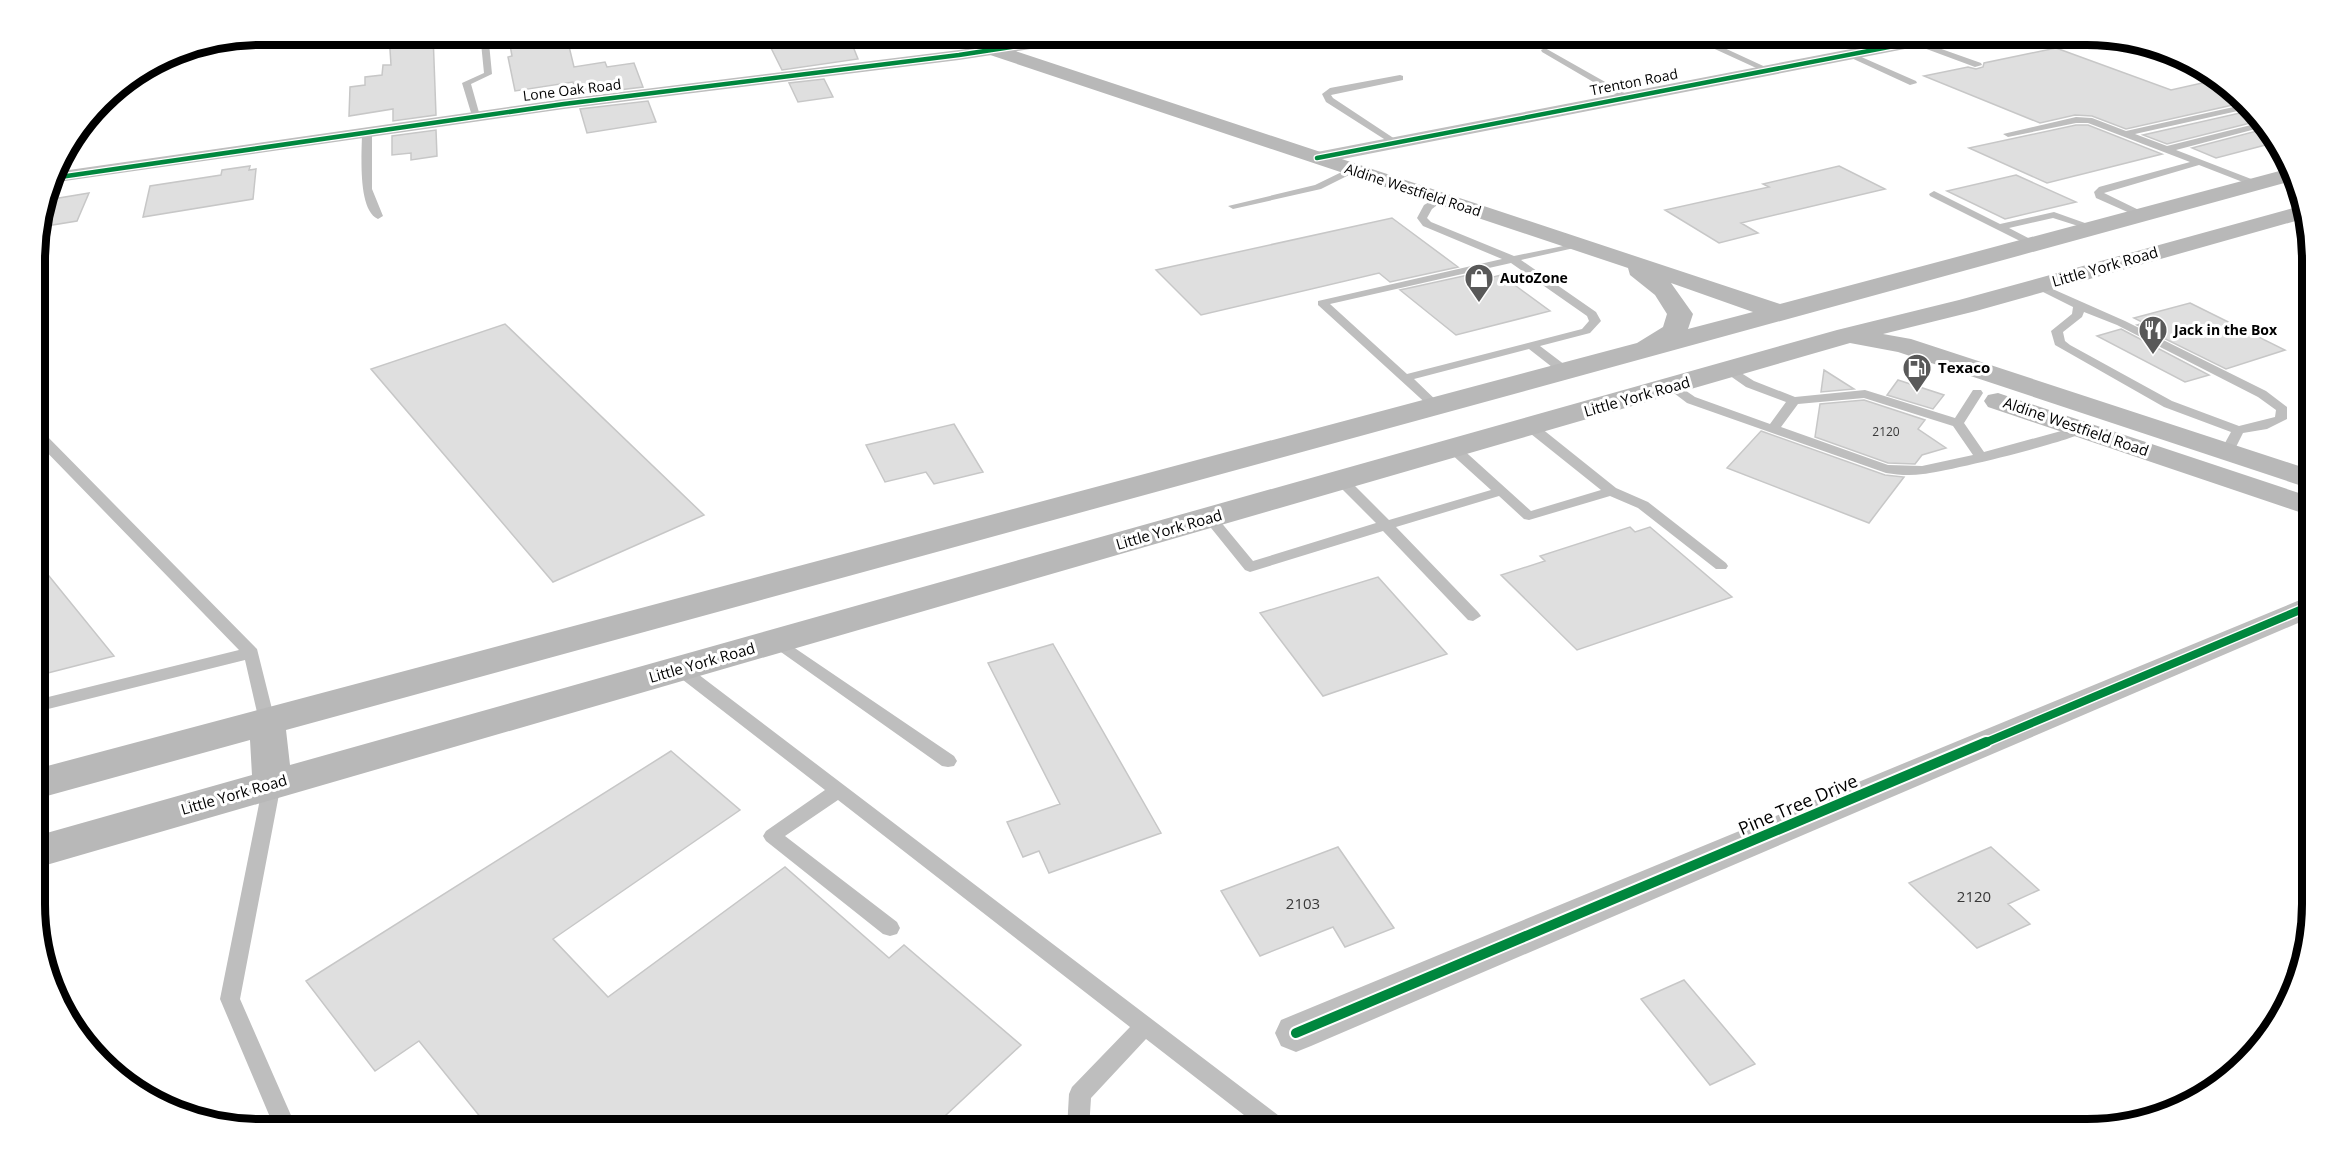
<svg xmlns="http://www.w3.org/2000/svg" width="2347" height="1164" font-family="'Open Sans',sans-serif">
  <style>
    .building { fill: #dfdfdf; stroke: #c7c7c7; stroke-width: 1.5 }
    .lines { fill: none; stroke-linecap: round; stroke-linejoin: round }
    .service { fill: #bebebe; fill-rule: evenodd }
    .minor { fill: #bebebe; fill-rule: evenodd }
    .secondary { fill: #b8b8b8; fill-rule: evenodd }
    .cycleway-far2-casing { stroke: #fff; stroke-width: 7 }
    .cycleway-far1-casing { stroke: #fff; stroke-width: 11 }
    .cycleway-casing { stroke: #fff; stroke-width: 14 }
    .cycleway-far2 { stroke: #00873e; stroke-width: 4.5 }
    .cycleway-far1 { stroke: #00873e; stroke-width: 8 }
    .cycleway { stroke: #00873e; stroke-width: 10 }
    .labels { text-anchor: middle; stroke-width: 6; stroke-linejoin: round; paint-order: stroke }
    .number-label { font-size: 12px; fill: #383838 }
    .far-street-label { font-size: 14px; fill: #000; stroke: #fff }
    .far-poi-label { font-size: 14px; font-weight: bold; fill: #000; stroke: #fff; text-anchor: start }
    .street-label { font-size: 15px; fill: #000; stroke: #fff }
    .poi-label { font-size: 15px; font-weight: bold; fill: #000; stroke: #fff; text-anchor: start }
    .near-number-label { font-size: 15px; fill: #383838 }
    .near-street-label { font-size: 18px; fill: #000; stroke: #fff }
    .rim { fill: none; stroke: #000; stroke-width: 8 }
  </style>
  <rect width="100%" height="100%" fill="#fff"/>
  <!-- building -->
  <path class="building" d="M389,34H433L436,115L393,121V109L349,116L350,87L365,85V77L382,75L383,65H391Z
    M508,34H566L574,67L605,62L607,67L634,63L643,87L577,95L573,82L515,91L508,57L512,56Z
    M764,34H848L858,59L782,70Z
    M2056,48L2171,90L2202,83L2242,98L2246,102L2126,129L2092,116L2075,115L2040,123L1924,76L1968,67L1976,69L1983,67L1984,63Z
    M824,79L833,97L798,102L789,83Z
    M648,101L656,122L587,133L580,109Z
    M2253,110L2262,120L2167,144L2143,135Z
    M2076,125H2088L2162,154L2047,183L1969,148Z
    M2268,128L2277,142L2216,158L2192,148Z
    M436,130L437,156L411,160V153L392,155V136Z
    M250,166L249,170L256,169L253,199L143,217L150,186L221,175L222,170Z
    M1839,166L1885,189L1741,223L1758,233L1719,243L1665,210L1769,187L1763,184Z
    M2016,175L2076,202L2005,219L1947,191Z
    M89,193L77,221L40,227L47,200Z
    M1392,218L1458,267L1390,282L1379,273L1201,315L1156,270Z
    M1468,275L1477,281L1501,275L1550,311L1456,335L1400,290Z
    M2190,303L2285,350L2226,369L2137,325L2144,323L2134,318Z
    M505,324L704,515L553,582L371,369Z
    M2121,329L2209,375L2185,382L2097,336Z
    M1824,370L1854,389L1821,392Z
    M1898,380L1944,395L1933,409L1887,395Z
    M1864,400L1925,420L1918,429L1946,448L1922,455L1915,464L1888,463L1815,437L1820,404Z
    M954,424L983,472L934,484L926,472L885,482L866,445Z
    M1761,431L1885,475L1904,477L1869,523L1727,468Z
    M1630,527L1635,532L1650,527L1732,597L1577,650L1501,575L1545,561L1540,556Z
    M36,560L114,656L36,676Z
    M1378,577L1447,654L1323,696L1260,613Z
    M1053,644L1161,833L1049,873L1039,851L1023,857L1007,822L1060,804L988,663Z
    M671,751L740,810L553,939L608,997L785,867L889,958L904,945L1021,1045L931,1129H490L419,1041L375,1071L306,981Z
    M1338,847L1394,928L1345,947L1333,927L1260,956L1221,891Z
    M1991,847L2039,890L2008,904L2030,924L1977,948L1909,883Z
    M1684,980L1755,1064L1710,1085L1641,999Z"/>
  <g class="lines">
    <!-- service -->
    <path class="service" d="M1682,34H1694L1772,70L1765,72Z
      M1916,40L1981,63L1982,65L1975,67L1913,44L1912,42Z
      M485,41L489,43L492,74L471,84L480,116L476,119L472,116L462,83L484,73L481,43Z
      M1545,48L1630,96L1631,98L1624,100L1542,52L1541,50Z
      M1850,52L1916,81L1917,83L1910,85L1847,56L1846,54Z
      M1400,75L1403,76V80L1331,95L1333,98L1398,141V145L1395,146L1326,102L1322,94L1330,88Z
      M2247,104L2251,108L2135,134L2167,146L2263,122L2267,126L2176,150L2259,182V186H2253L2199,165L2104,193L2145,213L2146,215L2141,218L2096,198L2094,192L2099,187L2190,162L2088,123H2076L2008,137L2003,134L2076,117L2092,118L2126,131Z
      M367,129L372,132V189L383,216L378,219C357,210 362,152 362,132Z
      M1352,167L1357,170L1355,172L1321,189L1233,209L1228,206L1315,185Z
      M1934,191L2000,224L2054,212L2099,228L2094,231L2053,218L2009,228L2038,243V247L2034,248L1930,196L1929,194Z
      M1440,196L1445,199L1432,209L1427,218L1431,222L1514,256L1583,242V246L1521,260L1596,312L1601,321L1590,333L1540,346L1569,368V374H1561L1529,349L1414,379L1441,405L1435,409L1431,408L1318,305V301L1502,259L1423,226L1417,218L1424,205ZM1511,263L1587,316L1589,321L1582,329L1407,374L1330,304Z
      M2039,283L2125,321L2266,391L2287,407V419L2267,429L2243,433L2232,455H2222L2220,452L2231,432L2164,407L2055,345L2051,331L2072,314L2073,307L2035,288L2033,286ZM2084,312L2117,325L2258,397L2276,410L2275,417L2239,426L2172,401L2070,345L2065,341L2063,332L2082,317Z
      M1730,366L1754,381L1795,397L1865,390L1955,418L1973,390H1981L1983,393L1964,423L1984,452L2083,425L2090,429C2079,440 1945,472 1923,474C1911,476 1898,475 1886,473L1687,403L1666,387L1668,384H1676L1695,397L1770,424L1786,402L1746,387L1726,373V367ZM1864,398L1953,426L1973,455L1922,466L1888,465L1781,427L1798,404Z
      M1531,423L1536,424L1616,488L1648,502L1726,563L1728,566L1726,569H1716L1638,508L1610,496L1529,520L1524,519L1499,496L1396,527L1478,612L1481,616L1473,621L1468,620L1383,531L1250,572L1245,570L1203,518L1205,515H1215L1253,561L1376,523L1337,484L1335,481L1337,478H1347L1389,520L1491,490L1449,452L1447,449L1449,446H1459L1531,511L1601,490L1526,430L1525,427L1526,424Z
      M35,428L40,429L257,649L275,721L273,725H261L259,721L245,660L36,712V700L239,650L35,440Z
      M777,636L954,756L957,761L954,766L948,767L942,766L771,645L769,641Z
      M680,663L686,665L1287,1122L1290,1129H1262L1146,1039L1091,1098L1089,1129H1067L1069,1094L1072,1087L1130,1027L838,800L785,836L897,922L900,928L897,934L890,936L883,934L766,841L763,836L766,831L825,790L674,673L672,669L674,665Z
      M272,777L278,779L281,784L240,999L297,1129H275L220,999L263,784L266,779Z"/>
    <!-- minor -->
    <path class="minor" d="M1061,34H1103L1095,39L959,60L564,109L51,183L55,172L564,99L959,50Z
      M1929,34H1964L1956,39L1317,164L1308,158L1317,152Z
      M2312,595V617L1311,1046L1296,1052L1281,1046L1275,1033L1281,1020Z"/>
    <!-- secondary -->
    <path class="secondary" d="M937,34H964L1780,304L2287,169L2292,181L286,730L290,765L1837,330L1959,300L2301,206L2306,218L1976,311L1883,334L1911,339L2311,470V489L1898,352L1850,343L36,868V836L252,775L250,740L36,799V769L1637,343L1663,327L1667,314L1655,295L1630,275L1628,268L939,38ZM1671,283L1753,312L1688,329L1693,314Z
      M1998,393L2311,497V516L1988,407L1984,401L1988,395Z"/>
    <!-- cycleway-far2 casing -->
    <g class="cycleway-far2-casing">
      <path id="cycleway-far2" d="M1317,158L1956,34
        M53,178L564,104L959,55L1095,34"/>
    </g>
    <!-- cycleway-far1 casing -->
    <g class="cycleway-far1-casing">
      <path id="cycleway-far1" d="M1982,744L2312,605"/>
    </g>
    <!-- cycleway casing -->
    <g class="cycleway-casing">
      <path id="cycleway" d="M1296,1033L1986,742"/>
    </g>
    <!-- cycleway-far2 -->
    <use href="#cycleway-far2" class="cycleway-far2"/>
    <!-- cycleway-far1 -->
    <use href="#cycleway-far1" class="cycleway-far1"/>
    <!-- cycleway -->
    <use href="#cycleway" class="cycleway"/>
  </g>
  <!-- icons -->
  <defs>
    <g id="shop-pin" transform="scale(1.5)"><path d="M0 17L-7.5 6A9.5 9.5 0 1 1 7.5 6Z" fill="#595959" stroke="#fff"/><path d="M-5-2.5h2.3a2.7 3.5 0 0 1 5.4 0H5L5.5 6h-11ZM-1.5-2.5h3a1.5 2.3 0 0 0-3 0Z" fill="#fff"/></g>
    <g id="restaurant-pin" transform="scale(1.5)"><path d="M0 17L-7.5 6A9.5 9.5 0 1 1 7.5 6Z" fill="#595959" stroke="#fff"/><path d="M-5-6h1v4h1v-4h1v4h1v-4h1v5L-1.5 .5V6h-2V.5L-5-1ZM5-6V6H3V1.5H1.5Q1.5-4 5-6Z" fill="#fff"/></g>
    <g id="fuel-pin" transform="scale(1.5)"><path d="M0 17L-7.5 6A9.5 9.5 0 1 1 7.5 6Z" fill="#595959" stroke="#fff"/><path d="M-5.5-6h7V0h2V4h1.3V-2.5L3-4.5l.8-.8L6-3V5H2.5V1h-1V6h-7ZM-4.2-4.7v3.2H.2V-4.7Z" fill="#fff"/></g>
  </defs>
  <g fill-rule="evenodd">
    <use href="#shop-pin" x="1479" y="278"/>
    <use href="#restaurant-pin" x="2153" y="330"/>
    <use href="#fuel-pin" x="1917" y="368"/>
  </g>
  <g class="labels">
    <!-- number labels -->
    <g class="number-label">
      <text x="1886" y="436">2120</text>
    </g>
    <!-- far-street labels -->
    <g class="far-street-label">
      <text transform="translate(1634 82) rotate(-11)" y="5">Trenton Road</text>
      <text transform="translate(572 90) rotate(-7)" y="5">Lone Oak Road</text>
      <text transform="translate(1413 190) rotate(18)" y="5">Aldine Westfield Road</text>
    </g>
    <!-- far-poi labels -->
    <g class="far-poi-label">
      <text x="1500" y="283">AutoZone</text>
      <text x="2174" y="335">Jack in the Box</text>
    </g>
    <!-- street labels -->
    <g class="street-label">
      <text transform="translate(2105 267) rotate(-16)" y="5">Little York Road</text>
      <text transform="translate(1637 397) rotate(-16)" y="5">Little York Road</text>
      <text transform="translate(2076 427) rotate(19)" y="5">Aldine Westfield Road</text>
      <text transform="translate(1169 530) rotate(-16)" y="5">Little York Road</text>
      <text transform="translate(702 663) rotate(-16)" y="5">Little York Road</text>
      <text transform="translate(234 795) rotate(-16)" y="5">Little York Road</text>
    </g>
    <!-- poi labels -->
    <g class="poi-label">
      <text x="1938" y="373">Texaco</text>
    </g>
    <!-- near-number labels -->
    <g class="near-number-label">
      <text x="1974" y="902">2120</text>
      <text x="1303" y="909">2103</text>
    </g>
    <!-- near-street labels -->
    <g class="near-street-label">
      <text transform="translate(1798 805) rotate(-23)" y="6">Pine Tree Drive</text>
    </g>
  </g>
  <!-- crop -->
  <path d="M0 0H2347V1164H0ZM260 45H2087A215 215 0 0 1 2302 260V904A215 215 0 0 1 2087 1119H260A215 215 0 0 1 45 904V260A215 215 0 0 1 260 45Z" fill="#fff" fill-rule="evenodd"/>
  <path class="rim" d="M260 45H2087A215 215 0 0 1 2302 260V904A215 215 0 0 1 2087 1119H260A215 215 0 0 1 45 904V260A215 215 0 0 1 260 45Z"/>
</svg>
